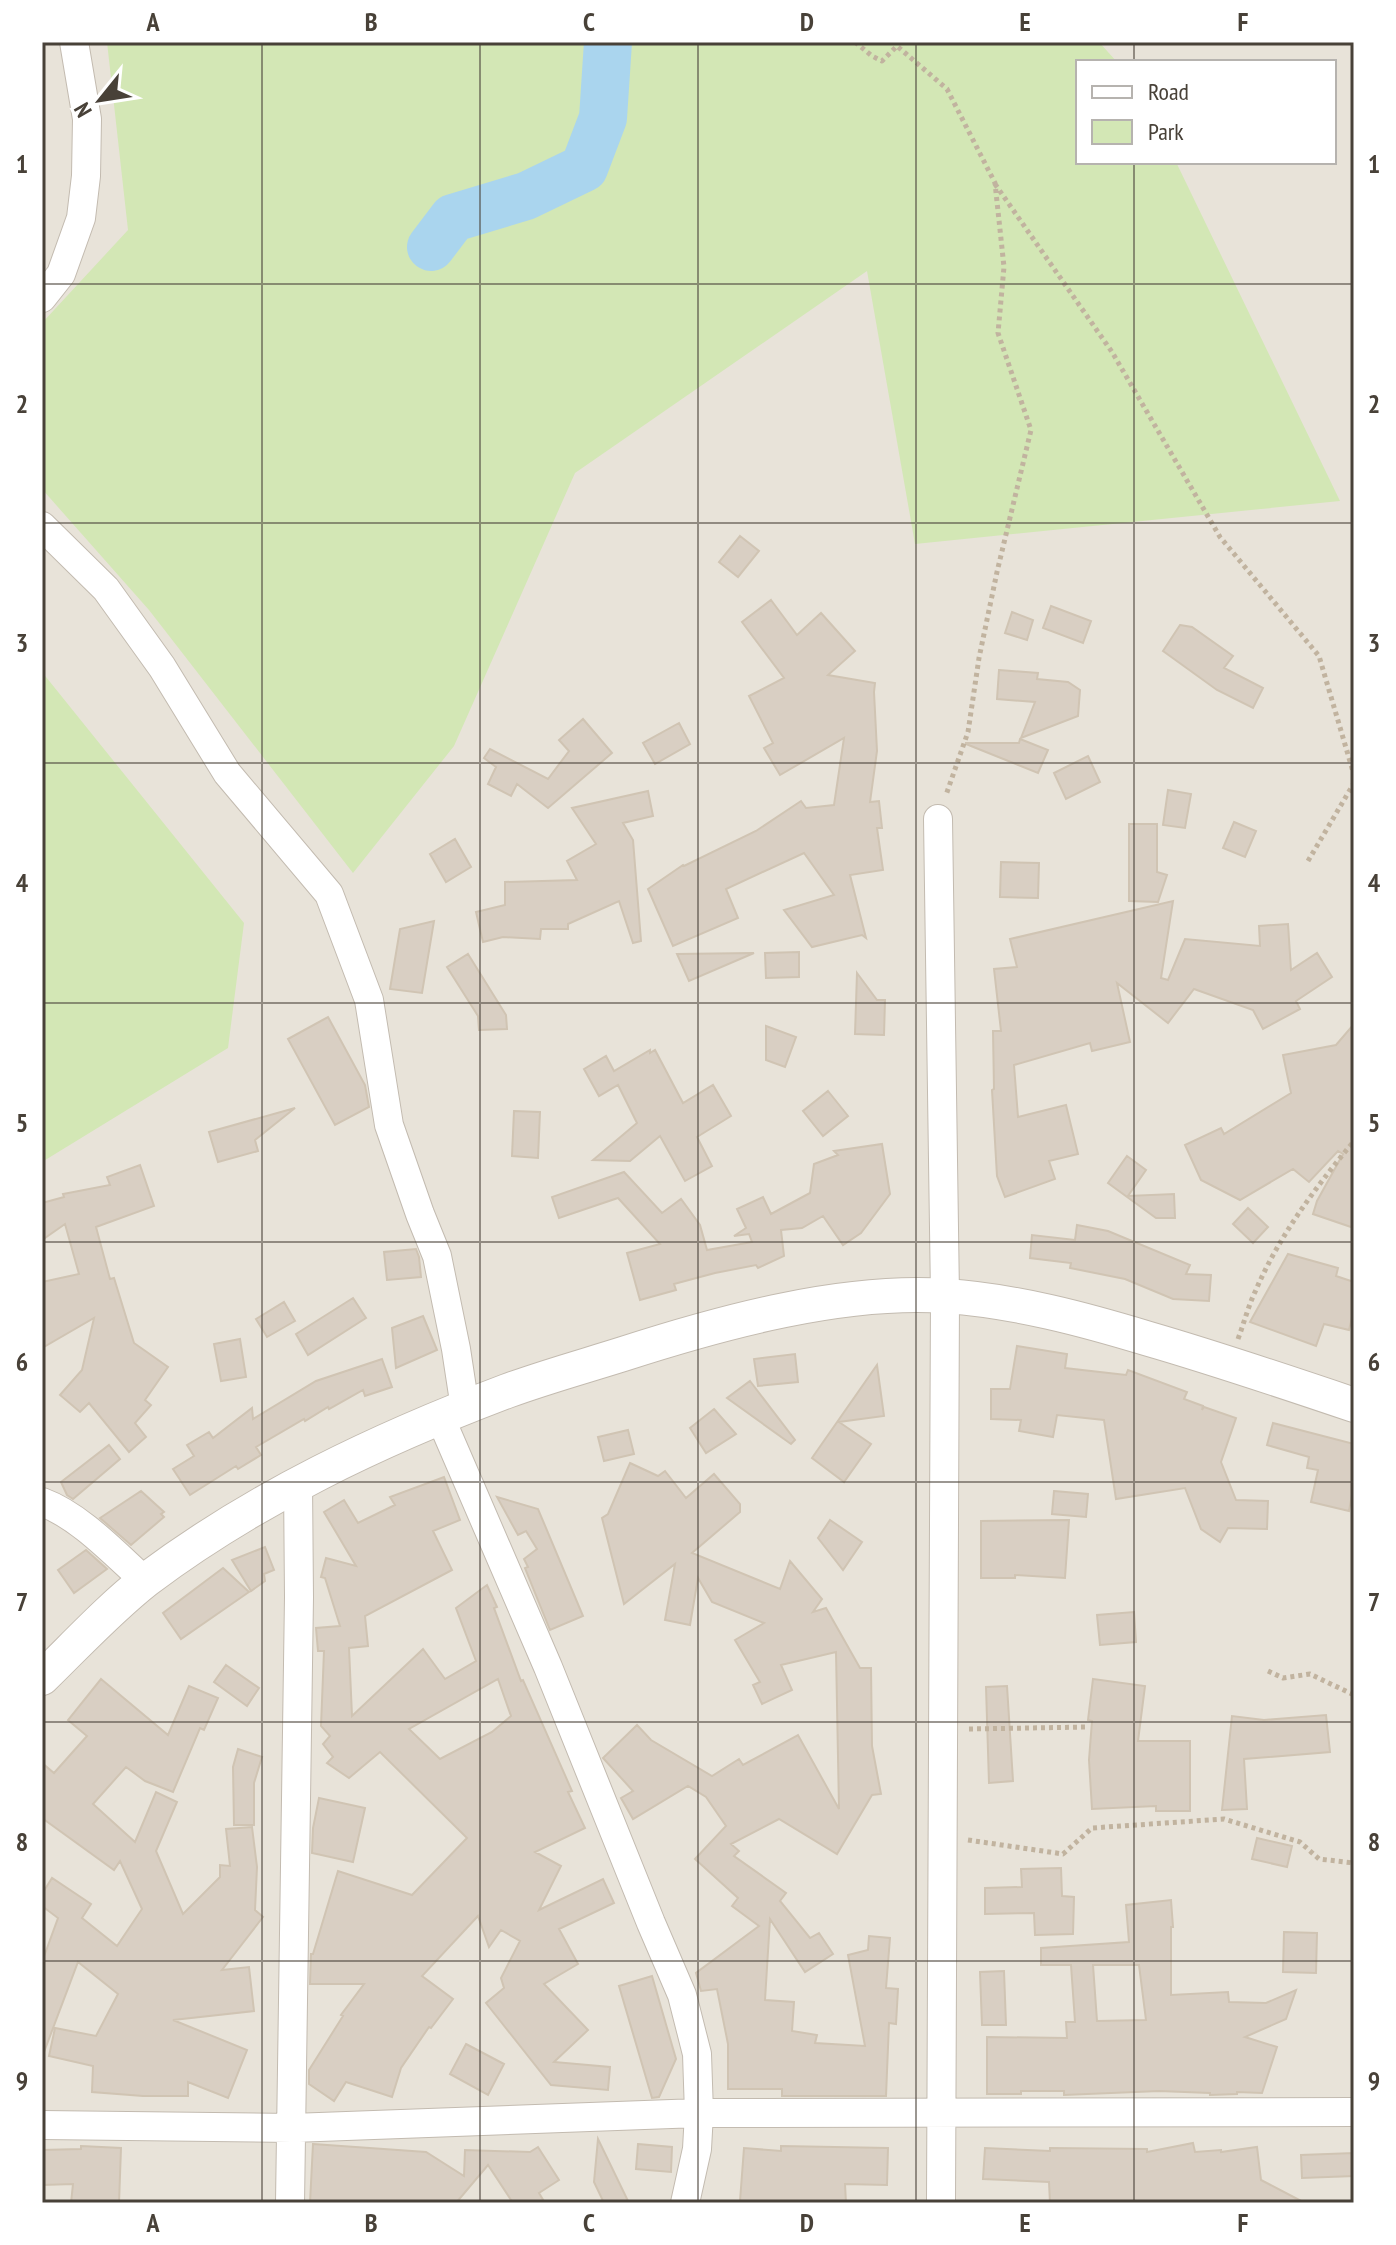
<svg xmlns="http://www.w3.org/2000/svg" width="1396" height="2245" font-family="'PT Sans Narrow',sans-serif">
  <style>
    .residential { fill: #e8e3d9; fill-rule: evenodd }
    .green { fill: #d3e7b5 }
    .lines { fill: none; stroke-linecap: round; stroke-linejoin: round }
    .river { stroke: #aad5ee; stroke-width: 48 }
    .building { fill: #d9cfc3; stroke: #d0c4b3; stroke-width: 2; fill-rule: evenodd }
    .minor-casing { stroke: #c3bbb0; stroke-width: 30 }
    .tertiary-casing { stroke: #c3bbb0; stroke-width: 36 }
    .path { stroke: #c1b39f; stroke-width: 5; stroke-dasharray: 4 4; stroke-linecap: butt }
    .minor { stroke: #fff; stroke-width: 28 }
    .tertiary { stroke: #fff; stroke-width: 34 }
    .grid { fill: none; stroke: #484138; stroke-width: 2; stroke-opacity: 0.55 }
    .neatline { fill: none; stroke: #484138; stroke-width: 3 }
    .grid-label { font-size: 26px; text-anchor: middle; font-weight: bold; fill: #484138 }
  </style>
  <rect width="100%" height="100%" fill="#f5f1ea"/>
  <!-- residential -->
  <path class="residential" d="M42,42H1354V2203H42ZM1078,62H1334V162H1078Z"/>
  <!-- green -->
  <path class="green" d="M107,42H1099L1117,62H1078V162H1176L1340,501L915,544L867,271L575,473L454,746L353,873L149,610L42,489V323L128,230Z
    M42,672L244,923L228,1048L42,1162Z"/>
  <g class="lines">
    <!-- river -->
    <path class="river" d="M431,247L453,218L526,196L584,168L603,118L608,42"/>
  </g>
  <!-- building -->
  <path class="building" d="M740,536L759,551L738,577L719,562Z
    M771,600L797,635L821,613L855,651L828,675L875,683L874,692L877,751L870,802L879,801L882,828H877L883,870L850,875L866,938L862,935L812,947L784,910L834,895L804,853L726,889L738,918L673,946L648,889L683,865L684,866L756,831L801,801L806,808L834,805L844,738L780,775L764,748L773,743L749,696L784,678L742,622Z
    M1051,606L1091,621L1083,643L1043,628Z
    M1012,612L1033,620L1027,640L1005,633Z
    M1180,625L1192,627L1233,656L1224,668L1263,688L1253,708L1217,690L1163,651Z
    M999,670L1038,673L1037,679L1068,682L1080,690L1078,716L1021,738L1035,702L997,699Z
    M583,719L612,753L548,808L517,784L511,796L488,784L496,767L484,758L490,749L548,779L569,751L559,740Z
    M679,723L690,744L655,764L643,743Z
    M1020,739L1048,750L1038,773L966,744V743H1019Z
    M1088,756L1100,782L1066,799L1054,773Z
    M1168,790L1191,794L1185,828L1163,825Z
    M648,791L653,816L623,823L633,840L641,941L633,943L619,901L568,924V929H541L540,939L503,937L483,942L476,912L505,905V882L577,880L567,861L596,844L572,808Z
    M1234,822L1256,831L1245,857L1223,848Z
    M1129,824H1157V872L1167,875L1158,902L1129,901Z
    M455,839L471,867L446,882L430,854Z
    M1001,862L1039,863L1038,898L1000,897Z
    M1173,901L1161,978L1168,980L1185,939L1260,946L1259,926L1288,924L1291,970L1317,953L1332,977L1296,1001L1300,1009L1263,1029L1253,1010L1194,989L1168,1023L1117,983L1130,1042L1092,1051L1090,1043L1014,1065L1018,1117L1066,1105L1078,1154L1049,1161L1055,1179L1005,1197L997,1176L992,1090L994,1089L993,1031H1001L994,969L1017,967L1010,939Z
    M434,921L422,993L390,989L400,929Z
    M799,952V977L766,978L765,953Z
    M754,953L689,981L677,954Z
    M468,954L506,1015L507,1029L479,1030L478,1016L447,967Z
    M857,973L877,1000H885L884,1035L855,1034Z
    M328,1017L365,1085L369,1107L335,1125L288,1039Z
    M1354,1024V1228L1313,1214L1317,1201L1343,1154L1338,1151L1309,1182L1293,1169L1240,1200L1201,1180L1185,1145L1221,1128L1224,1134L1291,1093L1283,1055L1336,1045Z
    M766,1026L796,1037L785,1067L766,1060Z
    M650,1050V1053L655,1050L683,1103L713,1085L731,1116L697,1137L712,1166L685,1181L660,1136L630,1161L593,1160L637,1123L618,1085L599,1096L584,1069L606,1056L614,1071Z
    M828,1091L848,1116L823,1136L803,1111Z
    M295,1108L255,1140L258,1151L218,1162L209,1132Z
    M514,1111L540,1112L538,1158L512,1156Z
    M882,1144L890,1194L861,1233L843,1245L823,1216L802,1228L781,1230L784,1256L758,1268L756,1265L715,1273L674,1284L676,1290L640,1300L627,1253L660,1244L618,1198L559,1218L552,1197L624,1172L662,1213L681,1199L700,1225L707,1250L752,1242L749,1234L734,1236L746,1228L737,1209L763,1197L771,1214L810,1193L814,1164L838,1155L834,1151Z
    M1127,1156L1146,1170L1128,1196L1174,1194L1175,1218H1156L1108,1183Z
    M140,1165L154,1206L96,1227L110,1279L114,1278L134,1343L168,1367L145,1400L151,1405L135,1423L146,1437L129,1452L89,1403L80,1412L60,1395L82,1370L94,1318L42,1348V1282L79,1274L65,1224L42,1240V1203L64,1197L63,1194L110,1185L107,1177Z
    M1248,1208L1268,1227L1253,1243L1233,1224Z
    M1077,1225L1108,1231L1190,1265L1186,1274L1211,1275L1209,1301L1173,1299L1125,1279L1070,1268L1071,1263L1030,1258L1032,1235L1075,1240Z
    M416,1249L419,1257L421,1277L387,1280L384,1252Z
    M1288,1254L1338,1268L1336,1276L1354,1282V1309L1349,1330L1324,1324L1316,1346L1250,1322Z
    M353,1298L366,1318L308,1355L296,1334Z
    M284,1302L295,1321L267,1337L256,1319Z
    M423,1316L437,1350L396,1368L392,1328Z
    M240,1339L246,1377L221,1381L214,1344Z
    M1017,1346L1067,1354L1065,1368L1126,1375L1128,1370L1187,1392L1184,1399L1203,1406L1202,1410L1204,1407L1236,1418L1221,1462L1236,1500L1268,1501L1267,1529L1228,1528L1220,1542L1201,1529L1185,1488L1116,1499L1104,1420L1057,1415L1053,1437L1019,1431L1021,1420L991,1419V1389H1010Z
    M795,1354L798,1382L758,1386L754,1359Z
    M382,1359L392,1387L365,1396L363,1390L329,1409L328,1407L305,1421L304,1419L256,1447L261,1455L238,1469L236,1466L190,1495L173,1469L194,1456L187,1445L209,1432L213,1438L252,1408L253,1419L316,1381Z
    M877,1365L884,1416L839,1422L871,1444L844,1482L812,1458Z
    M750,1381L795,1440L791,1444L727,1398Z
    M714,1409L736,1434L706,1453L690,1428Z
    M1273,1423L1354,1444V1484L1349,1511L1311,1502L1318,1470L1307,1468L1309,1457L1267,1445Z
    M628,1430L634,1454L604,1461L598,1437Z
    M109,1445L120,1459L73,1499L67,1495L61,1482Z
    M630,1463L658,1476L665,1471L686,1498L714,1474L740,1504V1512L692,1553L780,1589L790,1561L822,1599L813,1612L826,1608L860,1668H871L872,1746L881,1794L872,1795L837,1854L779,1819L731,1844L739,1851L734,1856L786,1893L780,1901L810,1938L819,1933L833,1954L805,1972L770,1919L765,2000L794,2002L792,2031L817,2035L815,2043L865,2046L848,1955L868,1950L869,1936L890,1938L886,1988L898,1989L896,2024L889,2023L886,2096H782V2089H728V2044L717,1989L701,1991L696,1973L759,1926L732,1906L738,1898L695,1859L726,1826L706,1797L688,1786L633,1819L621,1798L633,1791L603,1758L637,1725L651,1740L712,1776L739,1759L743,1765L798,1735L839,1809L836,1652L781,1665L792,1690L762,1704L753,1685L760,1682L735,1640L764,1623L712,1602L698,1578L690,1625L665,1620L675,1564L624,1604L602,1518L608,1514Z
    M444,1477L460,1520L433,1531L452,1570L365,1616L368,1646L349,1648L352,1716L423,1649L445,1679L476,1661L456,1608L487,1585L497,1607L494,1608L521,1681L523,1680L572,1791L568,1792L585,1828L535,1852L561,1866L539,1910L603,1879L614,1903L559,1929L578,1964L544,1984L588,2030L554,2062L610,2067L608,2090L551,2085L486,2003L504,1988L501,1978L520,1941L501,1930L489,1947L478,1916L422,1976L453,1999L431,2028L429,2027L401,2068L392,2097L346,2082L334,2101L309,2084V2070L343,2016L341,2015L364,1984H310L311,1954H313L338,1871L412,1895L467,1838L380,1752L349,1778L327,1763L333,1757L323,1744L330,1736L321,1726L324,1651H318L316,1628L340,1626L325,1578L321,1577L326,1558L356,1566L324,1512L344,1500L358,1523L395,1505L390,1497ZM498,1679L511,1716L492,1732L440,1759L409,1729Z
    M141,1491L164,1512L161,1514L164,1517L131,1545L100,1518Z
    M1054,1491L1088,1494L1086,1517L1052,1514Z
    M497,1497L538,1509L583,1616L550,1630L525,1568L528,1567L524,1559L537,1549L526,1531L518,1535Z
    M830,1520L862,1542L843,1570L818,1538Z
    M1069,1520L1065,1578L1015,1575V1578H981V1521Z
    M265,1547L274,1570L264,1574L265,1581L251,1591L232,1560Z
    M86,1550L107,1569L74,1593L58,1570Z
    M223,1568L249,1592L181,1639L163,1613Z
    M1134,1612L1136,1642L1100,1645L1097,1615Z
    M226,1665L259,1688L247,1706L214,1682Z
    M101,1679L168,1735L189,1686L218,1698L204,1730L200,1728L173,1792L145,1781L126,1767L93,1804L135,1842L156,1792L177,1802L156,1851L183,1914L220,1877V1865L230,1866L226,1829L252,1827L257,1867L255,1910L263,1917L222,1970L249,1967L254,2011L173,2020L247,2050L228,2098L188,2082V2096H143L92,2092L93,2066L49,2056L55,2028L96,2036L118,1994L78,1962L44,2052H42V1962L58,1918L42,1906V1894L52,1878L91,1904L82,1918L117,1946L142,1909L120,1861L114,1870L42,1818V1763L54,1773L87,1736L68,1720Z
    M1093,1679L1145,1686L1138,1741H1190V1811H1156V1806L1092,1809L1089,1760L1092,1721L1088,1720Z
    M1007,1686L1013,1781L989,1783L986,1687Z
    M1326,1715L1330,1752L1244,1759L1247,1809L1222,1810L1232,1716L1264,1720Z
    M238,1749L262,1757L254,1783V1825H234L233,1767Z
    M319,1798L365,1808L353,1862L312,1853L313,1828Z
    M1257,1838L1292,1846L1287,1867L1252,1859Z
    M1061,1868L1062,1896L1074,1897L1073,1934L1035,1935L1034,1913L985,1914V1888L1022,1887L1021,1869Z
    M1171,1900L1173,1927H1171V1995L1228,1992L1229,2002L1266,2003L1296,1990L1286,2019L1245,2037L1277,2047L1262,2093L1237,2092V2094L1210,2095V2093L1159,2091L1064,2095V2091H1021V2094H987V2037L1067,2038L1066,2022H1075L1071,1965H1041V1948L1129,1942L1126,1905ZM1093,1965H1139L1146,2020L1097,2021Z
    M1284,1932L1317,1933L1316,1973L1283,1972Z
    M1004,1971L1006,2025H982L980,1972Z
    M652,1976L676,2059L659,2097L652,2098L619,1986Z
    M466,2044L504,2064L488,2095L450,2074Z
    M598,2139L629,2203H604L594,2182Z
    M1193,2143L1195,2152L1221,2150V2152L1257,2147L1261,2180L1305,2203H1050L1049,2182L983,2179L985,2148L1050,2151V2148L1147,2149V2152Z
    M313,2144L426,2152L464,2176L465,2150L530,2152L538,2147L559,2180L539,2193L545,2203H513L488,2165L456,2203H310Z
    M638,2144L672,2147L671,2172L636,2169Z
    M81,2146L121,2148L119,2203H71L73,2184L42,2185V2150L81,2149Z
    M781,2146L888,2148L887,2185L845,2184L846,2203L740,2201L744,2148L781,2151Z
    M1354,2153V2176L1302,2178L1301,2155Z"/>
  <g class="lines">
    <!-- minor casing -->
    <g class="minor-casing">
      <path id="minor" d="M42,298L61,274L81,218L86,176L87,119L74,42
        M42,526L106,589L162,667L227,773L329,894L369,1000L389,1125L420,1214L437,1256L456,1349L465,1408
        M938,819L945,1296L941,2203
        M440,1417L548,1667L651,1923L682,1995L697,2054L699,2113L697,2149L685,2203
        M42,1502C80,1516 115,1554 145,1581
        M42,2125L292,2128L699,2113L1354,2112
        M290,2203L299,1597L298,1483"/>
    </g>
    <!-- tertiary casing -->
    <g class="tertiary-casing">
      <path id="tertiary" d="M42,1678C76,1645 109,1609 146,1580C255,1498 380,1439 507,1391C545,1377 585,1366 623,1354C722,1322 843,1289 946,1296C1016,1301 1083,1319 1149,1339C1218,1359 1286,1382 1354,1405"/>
    </g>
    <!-- path -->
    <path class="path" d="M855,42L872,56L882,61L897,46L947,89L995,183L1004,267L998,333L1031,430L997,572L979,658L968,732L946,795
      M995,184L1112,352L1220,537L1319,656L1354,775
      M1308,861L1354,783
      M1238,1339C1244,1323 1248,1307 1255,1292C1279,1236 1315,1188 1354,1141
      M1268,1671L1283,1678L1310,1674L1354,1695
      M969,1729L1088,1727
      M968,1840L1063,1854L1092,1828L1224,1819L1300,1842L1319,1859L1354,1863"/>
    <!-- minor -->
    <use href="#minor" class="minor"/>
    <!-- tertiary -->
    <use href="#tertiary" class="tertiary"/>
  </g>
  <!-- grid -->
  <path class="grid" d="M262,42V2203M480,42V2203M698,42V2203M916,42V2203M1134,42V62M1134,162V2203M42,284H1354M42,523H1354M42,763H1354M42,1003H1354M42,1242H1354M42,1482H1354M42,1722H1354M42,1961H1354"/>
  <!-- border -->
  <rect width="1396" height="2245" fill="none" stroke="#ffffff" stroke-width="88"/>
  <!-- legend -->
  <rect x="1076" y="60" width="260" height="104" fill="#ffffff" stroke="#b6b3af" stroke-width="2"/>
  <rect x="1092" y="86" width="40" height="12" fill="#ffffff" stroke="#b6b3af" stroke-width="2"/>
  <text x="1148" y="100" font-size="24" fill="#484138">Road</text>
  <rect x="1092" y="120" width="40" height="24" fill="#d3e7b5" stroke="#b6b3af" stroke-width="2"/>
  <text x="1148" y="140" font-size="24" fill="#484138">Park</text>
  <!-- north arrow -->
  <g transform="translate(100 100) rotate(240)" stroke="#ffffff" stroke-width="6" paint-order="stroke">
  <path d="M0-6L14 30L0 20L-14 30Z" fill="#484138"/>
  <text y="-12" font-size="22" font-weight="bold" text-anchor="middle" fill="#484138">N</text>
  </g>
  <rect x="44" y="44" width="1308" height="2157" class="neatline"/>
  <g class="grid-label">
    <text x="153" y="31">A</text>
    <text x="371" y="31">B</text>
    <text x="589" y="31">C</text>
    <text x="807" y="31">D</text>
    <text x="1025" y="31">E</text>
    <text x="1243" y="31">F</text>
    <text x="22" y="173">1</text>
    <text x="1374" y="173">1</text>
    <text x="22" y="413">2</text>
    <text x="1374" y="413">2</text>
    <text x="22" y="652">3</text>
    <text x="1374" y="652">3</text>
    <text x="22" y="892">4</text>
    <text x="1374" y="892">4</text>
    <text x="22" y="1132">5</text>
    <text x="1374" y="1132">5</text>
    <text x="22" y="1371">6</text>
    <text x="1374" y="1371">6</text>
    <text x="22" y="1611">7</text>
    <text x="1374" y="1611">7</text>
    <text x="22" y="1851">8</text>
    <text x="1374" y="1851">8</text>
    <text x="22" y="2090">9</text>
    <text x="1374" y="2090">9</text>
    <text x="153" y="2232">A</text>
    <text x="371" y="2232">B</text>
    <text x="589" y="2232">C</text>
    <text x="807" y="2232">D</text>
    <text x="1025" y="2232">E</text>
    <text x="1243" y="2232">F</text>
  </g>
</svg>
